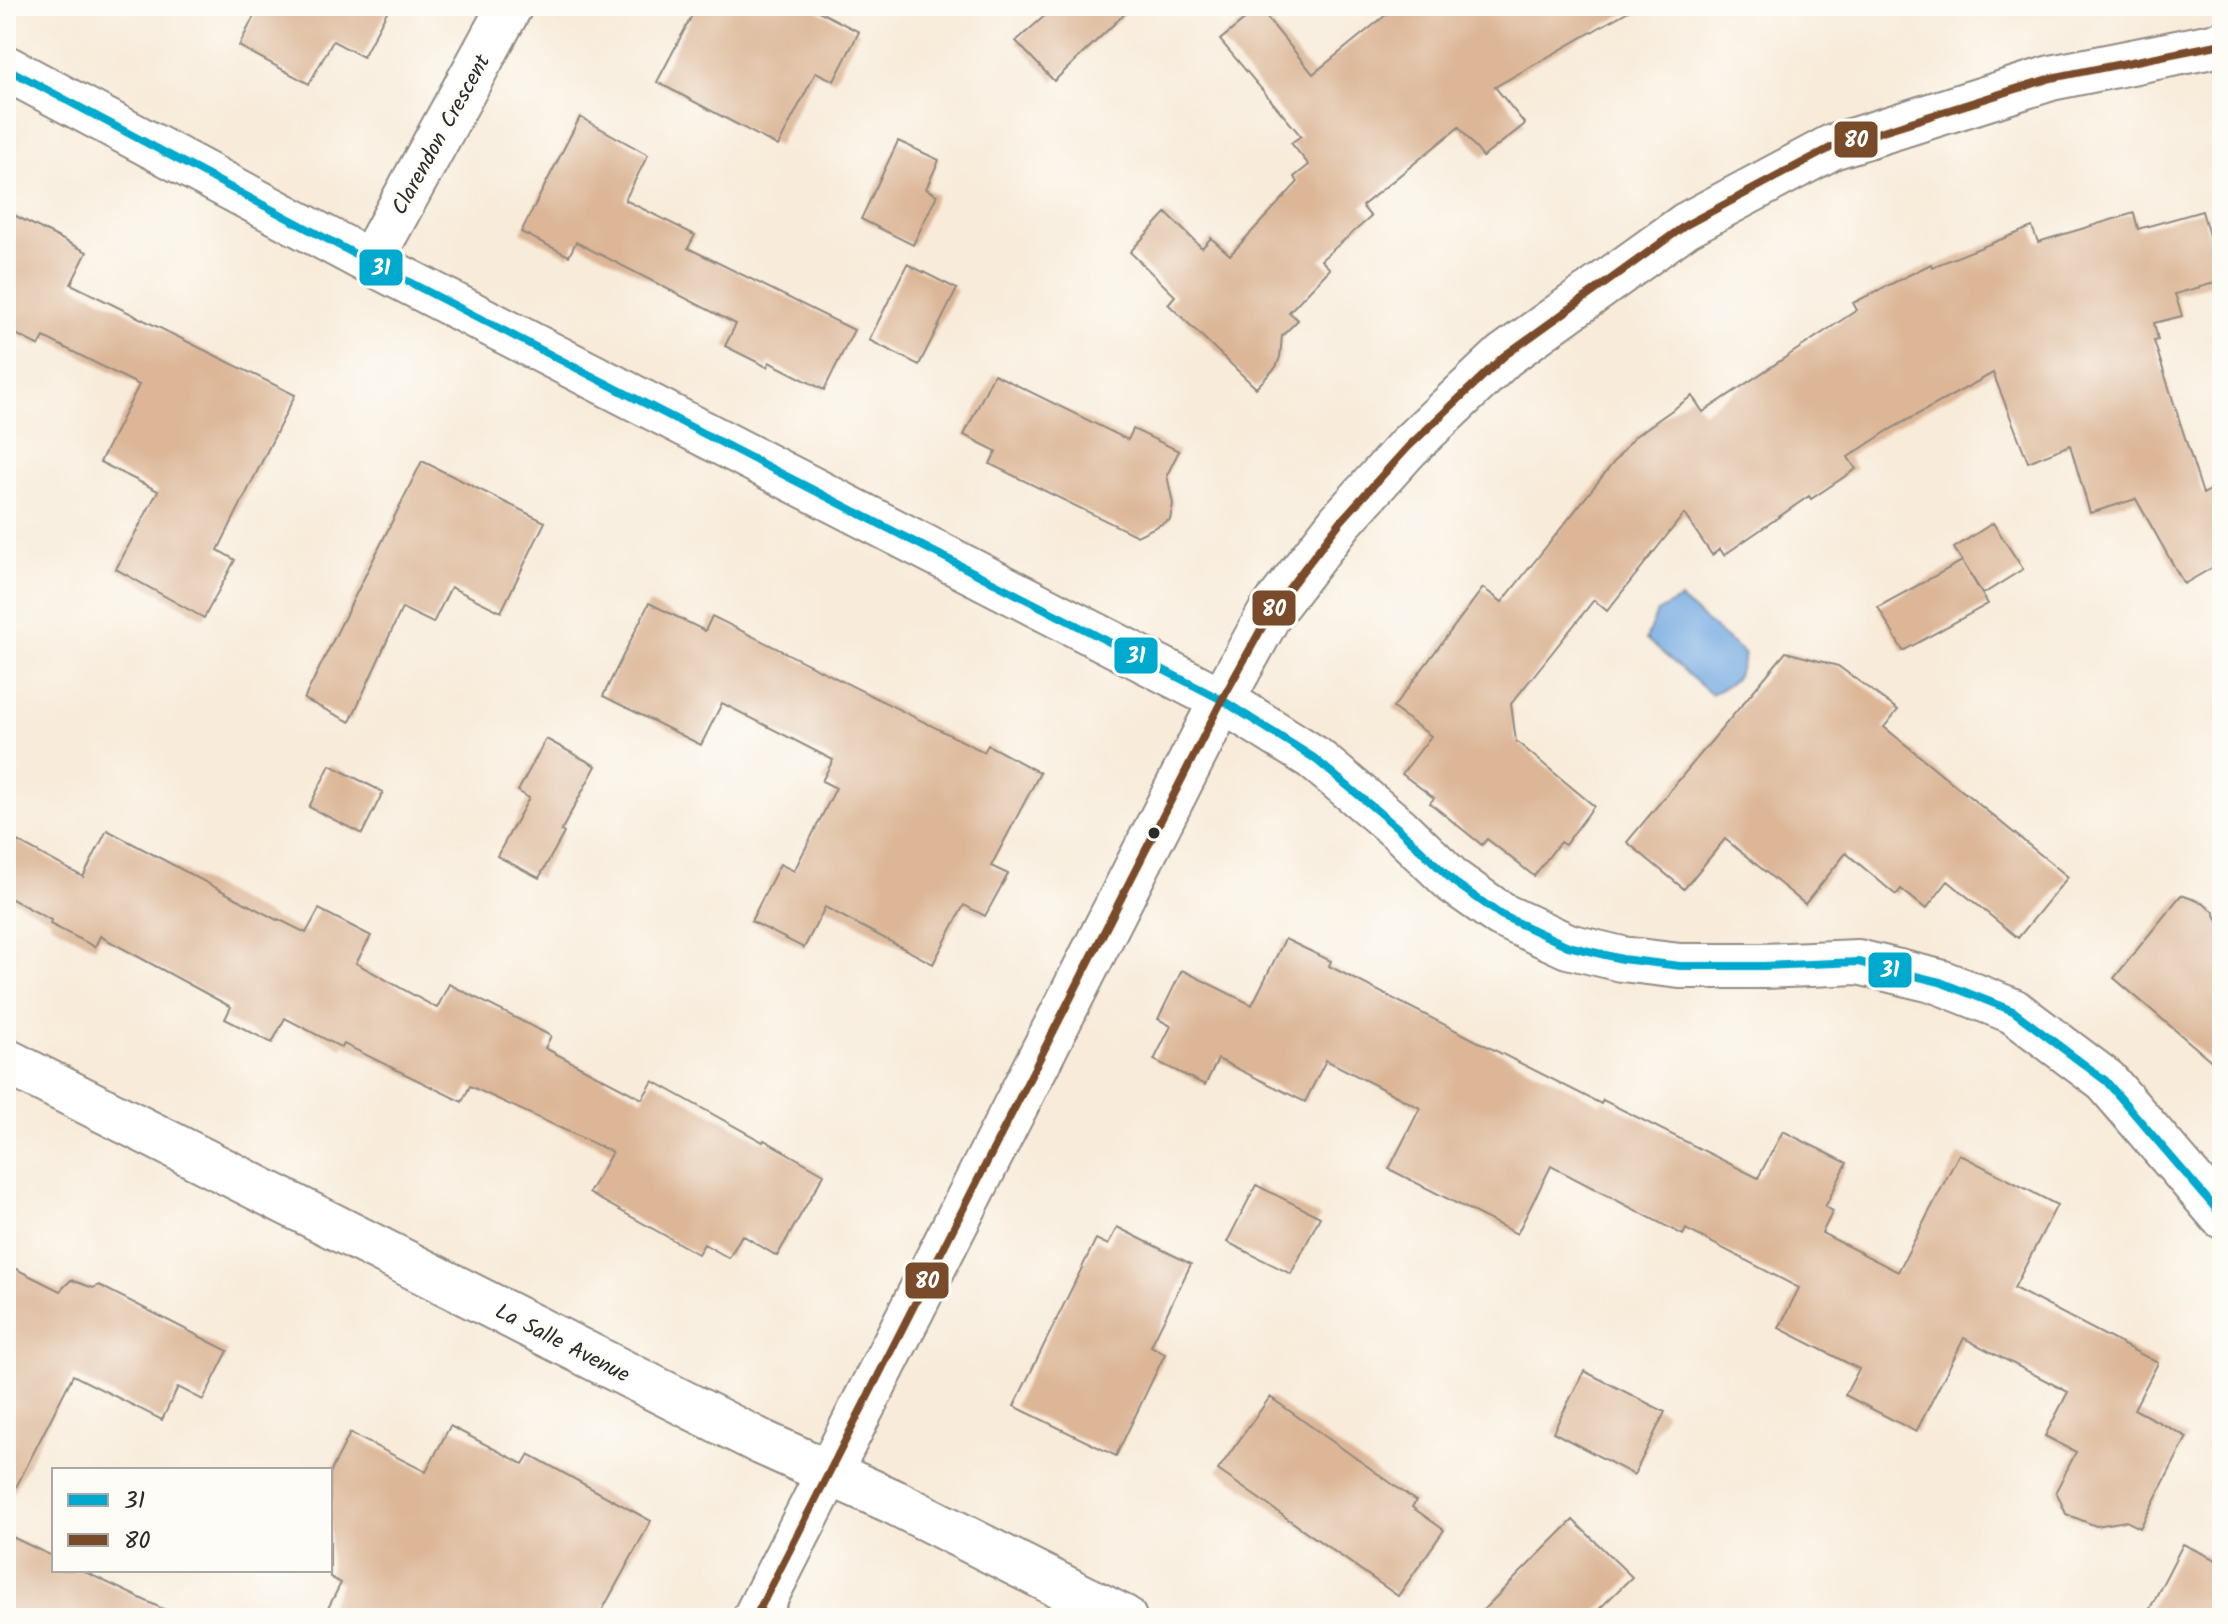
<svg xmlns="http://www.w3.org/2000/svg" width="2228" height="1624" font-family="Kalam,sans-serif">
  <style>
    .water { fill: #73a9e1; stroke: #4f6a86; stroke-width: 2 }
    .building { fill: #dcb696 }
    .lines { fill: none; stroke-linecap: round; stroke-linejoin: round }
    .minor-casing { stroke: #928b82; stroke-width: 48 }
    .tertiary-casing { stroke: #928b82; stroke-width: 48 }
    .minor { stroke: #fff; stroke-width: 44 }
    .tertiary { stroke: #fff; stroke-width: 44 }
    .bus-1-casing { stroke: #fdfcf7; stroke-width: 14 }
    .bus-2-casing { stroke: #fdfcf7; stroke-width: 14 }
    .bus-1 { stroke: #00a9ce; stroke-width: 8 }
    .bus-2 { stroke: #7a4b2a; stroke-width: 8 }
    .bus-dot { fill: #2b2b2b; stroke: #fdfcf7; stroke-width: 3 }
    .labels { text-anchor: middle; stroke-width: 6; stroke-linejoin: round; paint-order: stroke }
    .street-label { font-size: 22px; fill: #2b2b2b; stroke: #fdfcf7 }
    .line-badge { stroke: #fdfcf7; stroke-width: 3 }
    .badge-label { font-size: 22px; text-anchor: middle; font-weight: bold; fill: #fff }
  </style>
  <rect width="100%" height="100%" fill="#fdfcf7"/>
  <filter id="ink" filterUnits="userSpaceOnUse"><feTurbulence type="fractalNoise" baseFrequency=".0125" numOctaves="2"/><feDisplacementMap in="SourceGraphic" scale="16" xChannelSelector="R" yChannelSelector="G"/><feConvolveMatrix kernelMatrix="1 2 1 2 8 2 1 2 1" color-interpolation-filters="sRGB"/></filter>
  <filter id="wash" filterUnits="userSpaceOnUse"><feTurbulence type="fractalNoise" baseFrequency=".006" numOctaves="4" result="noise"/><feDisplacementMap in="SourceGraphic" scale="32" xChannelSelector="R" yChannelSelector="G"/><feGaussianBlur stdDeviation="1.8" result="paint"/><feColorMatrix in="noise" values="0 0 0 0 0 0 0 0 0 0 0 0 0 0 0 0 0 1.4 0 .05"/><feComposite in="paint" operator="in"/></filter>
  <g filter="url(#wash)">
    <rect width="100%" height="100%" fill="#f8ebd9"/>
    <!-- water -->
    <path class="water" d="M1680,599L1745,654C1739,678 1734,684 1711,694L1646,639L1657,612Z"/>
    <g id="blocks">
      <!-- building -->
      <path class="building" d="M259,6H390L363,57L333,41L309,84L239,46Z
        M697,6H809L859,32L834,81L816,72L778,146L657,82Z
        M1056,6H1133L1054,81L1016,41Z
        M1397,6H1637L1495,87L1525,124L1483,157L1459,127L1362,206L1371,217L1321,260L1330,269L1289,312L1298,320L1282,336L1280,357L1276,367L1256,388L1168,304L1175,296L1130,252L1166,213L1202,248L1211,238L1230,255L1298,182L1294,177L1309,165L1291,143L1301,136L1220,40L1259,8L1313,74Z
        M580,117L648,155L625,200L695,235L688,248L854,330L824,390L769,362L767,367L725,346L736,324L576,242L569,256L521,232Z
        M898,141L939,160L926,189L937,195L913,245L861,219Z
        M6,211L87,252L71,284L295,395L218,550L235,560L204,618L116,569L158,491L100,462L139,385L44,337L39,346L6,329Z
        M2202,211L2222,281L2175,294L2182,316L2154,323L2158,340L2154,341L2203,494L2222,483V562L2184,584L2136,499L2090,513L2070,445L2028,462L1993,373L1889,430L1848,457L1856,469L1811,499L1809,496L1724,555L1720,549L1712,555L1684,514L1607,611L1594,600L1511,704L1516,741L1594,806L1565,845L1560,842L1534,876L1487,839L1482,845L1430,803L1434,798L1402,774L1431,736L1393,708L1483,588L1502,602L1634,437L1692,396L1703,412L1857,310L1853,303L1931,264L1932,267L2032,227L2038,242L2134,213L2138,229Z
        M907,264L957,289L919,365L869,340Z
        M994,374L1128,440L1133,429L1179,451L1167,475L1173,504L1170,520L1137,536L990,464L996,451L964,435Z
        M422,461L545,522L501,612L451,587L433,623L402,608L350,722L304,699Z
        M1993,523L2023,569L1983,594L1954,548Z
        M1962,561L1988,604L1903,651L1878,607Z
        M649,603L705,631L712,616L984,752L988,745L1040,773L991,866L1008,874L985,916L964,905L933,964L825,907L804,948L751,921L780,864L794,871L836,788L822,781L833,760L722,703L701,745L603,696Z
        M1786,652L1838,666L1898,710L1884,727L2068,877L2018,938L1948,881L1926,909L1901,889L1896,895L1846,853L1805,904L1725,839L1684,889L1627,842Z
        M546,739L596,766L561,831L564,833L539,878L497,856L529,798L518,791Z
        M330,765L383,792L362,834L309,807Z
        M107,830L277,920L278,919L306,933L319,909L371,936L356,963L437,1008L449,984L551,1036L545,1048L642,1099L653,1081L763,1142L764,1140L824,1174L777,1256L742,1235L729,1258L704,1244L698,1254L589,1193L612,1152L470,1086L462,1102L344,1044L342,1048L285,1018L272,1043L225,1019L231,1007L100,936L95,947L50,924L51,920L6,896V835L83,877Z
        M2181,895L2204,903L2214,912L2222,931V1070L2114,978Z
        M1285,939L1331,961L1329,966L1601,1104L1603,1100L1758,1178L1783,1131L1847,1163L1825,1207L1833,1211L1822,1233L1898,1272L1959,1154L2057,1205L2014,1288L2158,1363L2134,1409L2187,1437L2140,1528L2126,1521L2096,1526L2066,1514L2056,1491L2076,1452L2045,1436L2068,1392L1964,1338L1916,1432L1845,1395L1859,1369L1779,1328L1799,1288L1686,1229L1683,1235L1551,1166L1517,1234L1389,1169L1420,1108L1326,1060L1305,1102L1218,1059L1205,1085L1154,1060L1171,1026L1158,1019L1182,970L1252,1005Z
        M1256,1185L1320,1217L1291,1274L1227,1242Z
        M1117,1227L1191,1264L1151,1346L1165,1354L1116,1456L1014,1406L1096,1239L1108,1245Z
        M6,1264L60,1291L71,1280L93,1288L99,1285L228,1351L203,1400L178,1387L162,1420L73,1375L6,1507Z
        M1584,1371L1665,1412L1634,1475L1553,1432Z
        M1270,1397L1416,1501L1412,1507L1444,1530L1398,1596L1218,1470Z
        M450,1426L523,1464L529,1454L651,1521L598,1618H323L341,1583L330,1577V1473L350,1433L426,1472Z
        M1573,1520L1632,1577L1590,1618H1475Z
        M6,1534L54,1557V1570H81L182,1618H6Z
        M2183,1544L2222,1563V1618H2145Z"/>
    </g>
  </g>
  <g filter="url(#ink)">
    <use href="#blocks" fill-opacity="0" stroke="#928b82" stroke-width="2"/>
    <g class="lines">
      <!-- minor casing -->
      <g class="minor-casing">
        <path id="minor" d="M6,68L370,262L1222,700L1314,758L1399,829L1454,882L1501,915L1568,946L1622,959L1680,966H1763L1858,962L1940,982L2013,1011L2106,1081L2222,1216
          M370,262L510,6
          M6,1061L763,1443L894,1502L1124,1618"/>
      </g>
      <!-- tertiary casing -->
      <g class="tertiary-casing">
        <path id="tertiary" d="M755,1618L1222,700L1270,613L1341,521L1408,447L1504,356L1686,225L1832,147L2051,78L2222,44"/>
      </g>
      <!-- minor -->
      <use href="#minor" class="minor"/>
      <!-- tertiary -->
      <use href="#tertiary" class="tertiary"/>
      <!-- bus-1 casing -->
      <g class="bus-1-casing">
        <path id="bus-1" d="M6,68L370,262L1222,700L1314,758L1399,829L1454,882L1501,915L1568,946L1622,959L1680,966H1763L1858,962L1940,982L2013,1011L2106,1081L2222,1216"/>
      </g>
      <!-- bus-2 casing -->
      <g class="bus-2-casing">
        <path id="bus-2" d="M755,1618L1222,700L1270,613L1341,521L1408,447L1504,356L1686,225L1832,147L2051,78L2222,44"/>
      </g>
      <!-- bus-1 -->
      <use href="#bus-1" class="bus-1"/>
      <!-- bus-2 -->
      <use href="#bus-2" class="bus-2"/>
    </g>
  </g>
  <!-- markers -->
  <circle class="bus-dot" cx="1154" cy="833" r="7"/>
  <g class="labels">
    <!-- street labels -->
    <g class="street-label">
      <text transform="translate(440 134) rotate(-61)" y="8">Clarendon Crescent</text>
      <text transform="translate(563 1342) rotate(27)" y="8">La Salle Avenue</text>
    </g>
  </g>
  <g class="line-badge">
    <rect x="1833" y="120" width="46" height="39" rx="8" fill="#7a4b2a"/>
    <rect x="358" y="248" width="46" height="39" rx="8" fill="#00a9ce"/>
    <rect x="1251" y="589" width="46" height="38" rx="8" fill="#7a4b2a"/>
    <rect x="1113" y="636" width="46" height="39" rx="8" fill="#00a9ce"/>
    <rect x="1867" y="951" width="46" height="38" rx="8" fill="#00a9ce"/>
    <rect x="904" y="1261" width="46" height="39" rx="8" fill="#7a4b2a"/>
  </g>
  <g class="badge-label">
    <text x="1856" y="147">80</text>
    <text x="381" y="275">31</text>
    <text x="1274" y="616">80</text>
    <text x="1136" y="663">31</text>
    <text x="1890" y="977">31</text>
    <text x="927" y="1288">80</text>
  </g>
  <!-- margin -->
  <rect width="2228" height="1624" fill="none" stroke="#fdfcf7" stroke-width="32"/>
  <!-- legend -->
  <rect x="52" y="1468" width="280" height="104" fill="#fdfcf7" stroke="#a9a8a5" stroke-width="2"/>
  <rect x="68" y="1494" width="40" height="12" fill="#00a9ce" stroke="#a9a8a5" stroke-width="2"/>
  <text x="124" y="1508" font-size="24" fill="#2b2b2b">31</text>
  <rect x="68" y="1534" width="40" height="12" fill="#7a4b2a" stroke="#a9a8a5" stroke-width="2"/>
  <text x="124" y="1548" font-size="24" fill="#2b2b2b">80</text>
</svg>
